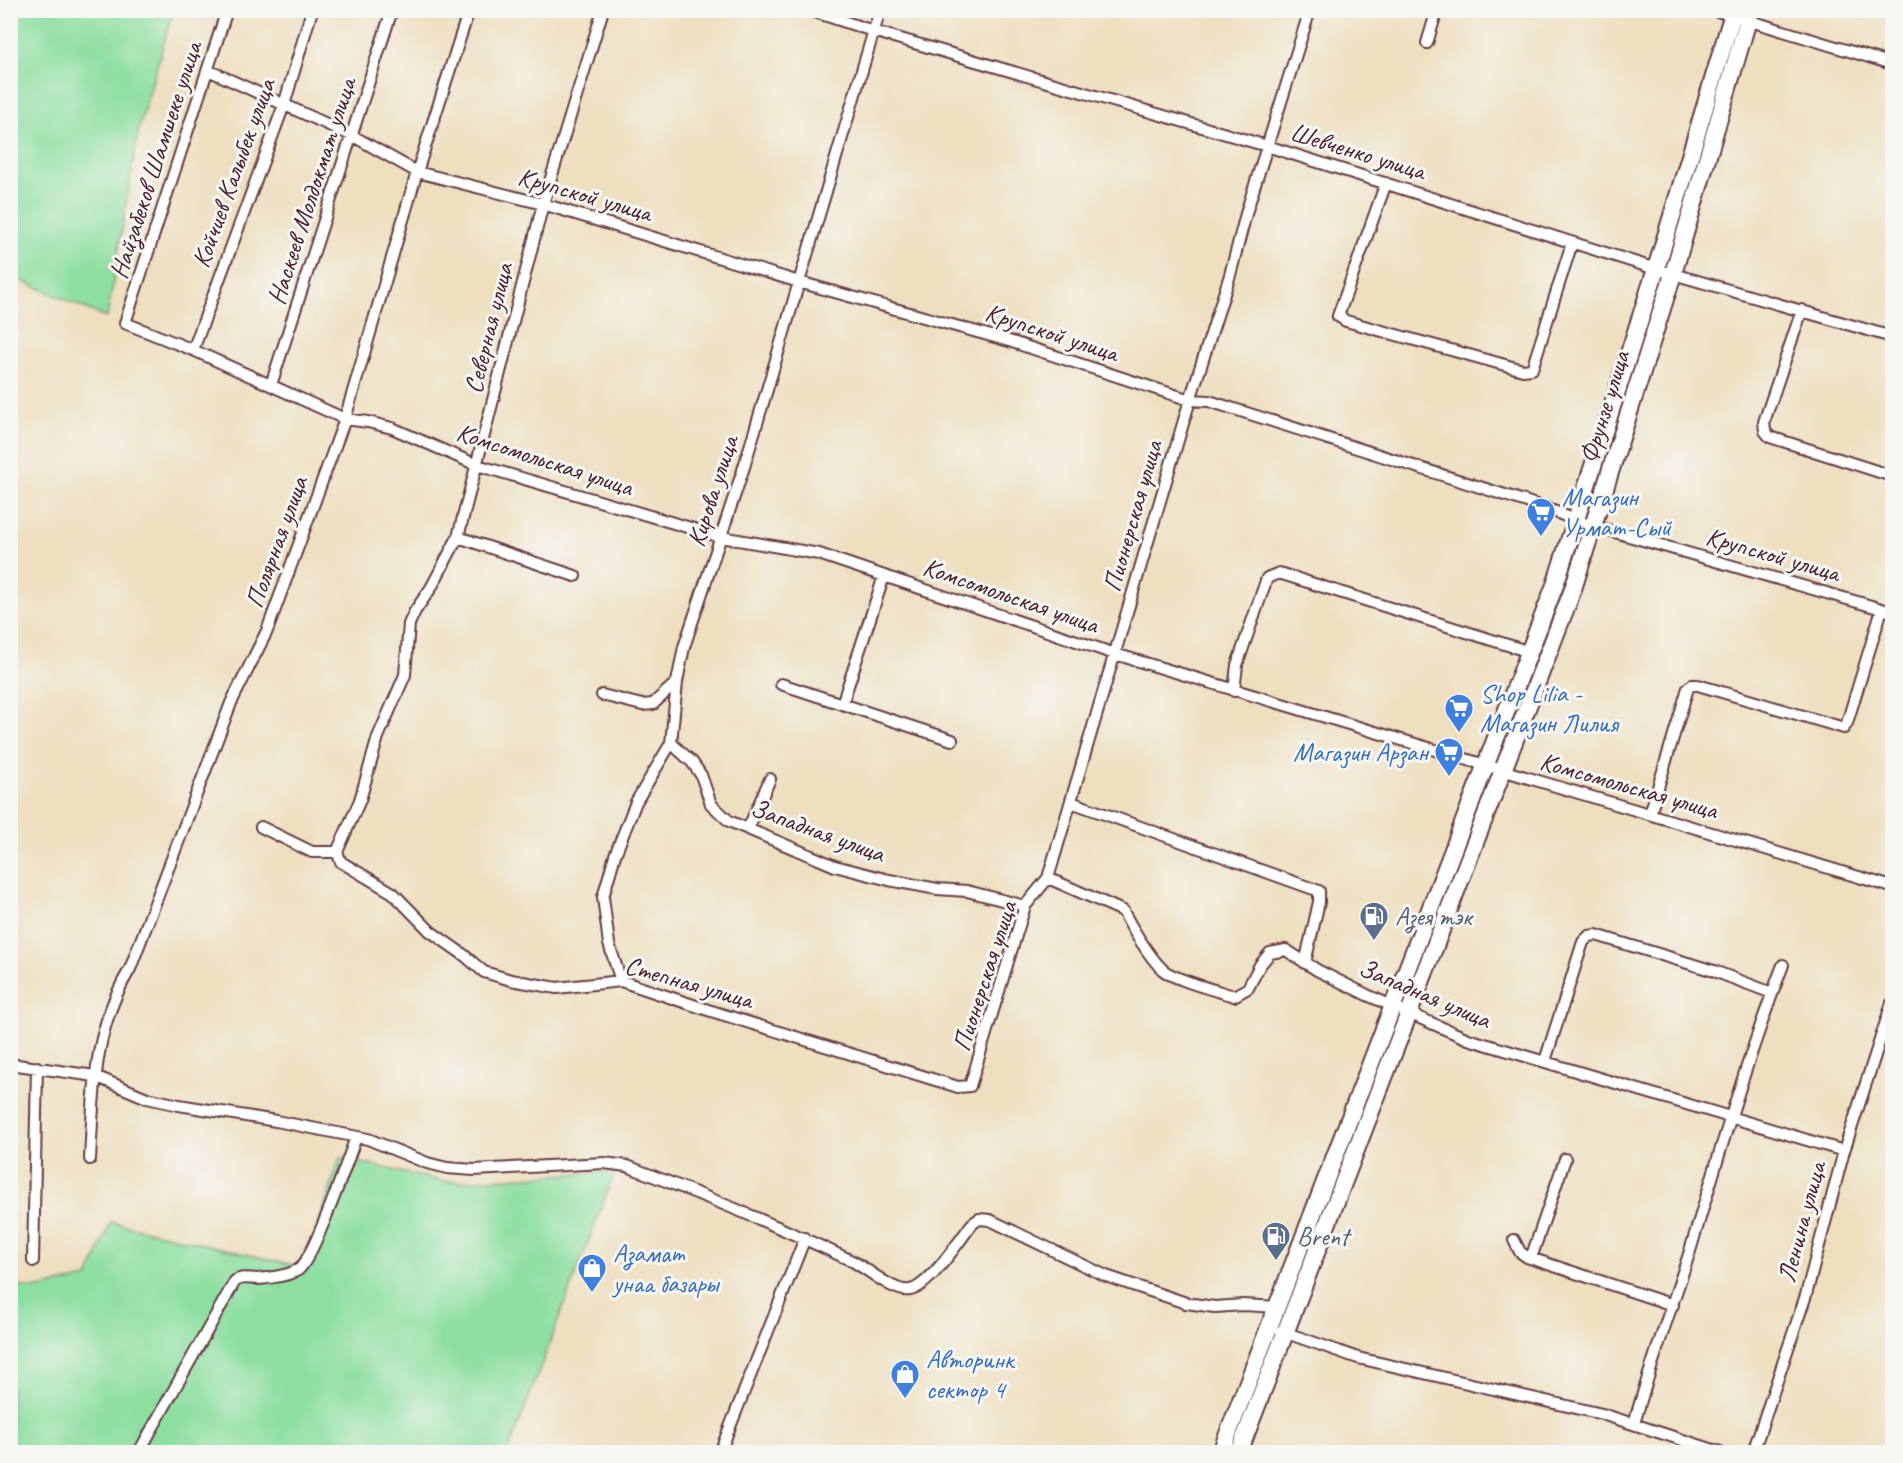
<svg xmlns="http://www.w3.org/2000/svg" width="1903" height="1463" font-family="Caveat,sans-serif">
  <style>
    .grass { fill: #8ddfa0; stroke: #6c7f66; stroke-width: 1.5 }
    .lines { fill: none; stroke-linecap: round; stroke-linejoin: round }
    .street-casing { stroke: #633c41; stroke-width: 14 }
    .primary-casing { stroke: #633c41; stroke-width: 20 }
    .street { stroke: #fff; stroke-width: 10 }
    .primary { stroke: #fff; stroke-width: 16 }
    .labels { text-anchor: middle; stroke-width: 6; stroke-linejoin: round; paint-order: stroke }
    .street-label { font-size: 26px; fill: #4a1f2b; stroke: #f6f6f2 }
    .shop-label { font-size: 26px; fill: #366cbe; stroke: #f6f6f2; text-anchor: start }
    .service-label { font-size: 26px; fill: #4e5e75; stroke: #f6f6f2; text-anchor: start }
  </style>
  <rect width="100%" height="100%" fill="#f6f6f2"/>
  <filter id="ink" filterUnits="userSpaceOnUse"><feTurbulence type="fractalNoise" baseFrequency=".0167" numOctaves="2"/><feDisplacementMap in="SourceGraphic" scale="12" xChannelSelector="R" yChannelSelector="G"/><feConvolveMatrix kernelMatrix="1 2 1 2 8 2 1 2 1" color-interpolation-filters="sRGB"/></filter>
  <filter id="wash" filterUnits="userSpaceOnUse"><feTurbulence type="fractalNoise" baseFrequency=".008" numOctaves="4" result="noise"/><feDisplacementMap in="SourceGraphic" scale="24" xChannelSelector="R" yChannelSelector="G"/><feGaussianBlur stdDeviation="1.35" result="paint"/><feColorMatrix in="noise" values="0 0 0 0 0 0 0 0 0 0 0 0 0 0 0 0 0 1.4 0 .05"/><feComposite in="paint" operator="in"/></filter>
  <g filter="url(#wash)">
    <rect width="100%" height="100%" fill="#eedfbf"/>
    <!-- grass -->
    <path class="grass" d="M11,10L173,11L139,128L107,318L11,276Z
      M340,1158L445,1182L615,1171L508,1452H11V1284L33,1289L88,1278L111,1222L305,1268Z"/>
  </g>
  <g filter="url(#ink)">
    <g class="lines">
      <!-- street casing -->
      <g class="street-casing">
        <path id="street" d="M227,10L125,323L193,350L345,419L368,422L392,428L477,465L721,537L819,554L1115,654L1892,887
          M809,10L873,31L1267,146L1656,269L1892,337
          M1714,10L1892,64
          M1427,43L1437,10
          M208,70L353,136L417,172L543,204L799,282L1009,341L1190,400L1209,401L1549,509L1577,521L1892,612
          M1386,183L1338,316L1346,321L1523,370L1532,369L1572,243
          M1802,310L1764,422L1765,431L1770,437L1892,476
          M193,350L284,105L312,10
          M271,385L392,10
          M458,537L575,576
          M781,684L952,740
          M1234,691L1237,665L1267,578L1279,573L1530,652
          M602,695L642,705L653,704L677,682
          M842,704L884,576
          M671,743L692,762L701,775L711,804L729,821L835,866L889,880L937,889L967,891L1025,906
          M1071,802L1319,891V902L1305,963
          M1650,814L1688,688L1692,685H1698L1844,728L1847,723L1882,609
          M261,827L312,852H337
          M748,829L770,779
          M337,852L341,862L393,893L430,931L464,955L484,972L511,980L557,988L621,981L708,1010L958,1087L970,1086L1025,906L1048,878L1190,400L1230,275L1247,210L1310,10
          M337,852L360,800L378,737L405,675L409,624L415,611L431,588L458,537L543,204L603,10
          M1048,878L1123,911C1131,927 1150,958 1163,970C1175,980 1218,991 1234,996L1248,988L1260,965L1270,953L1286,950L1317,970L1367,995L1468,1039L1844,1151
          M621,981L609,944L603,897L615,855L636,802L671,743L677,682L684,647L744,467L880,10
          M1545,1061L1583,942L1589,936L1596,935L1714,971L1772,993
          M10,1064L95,1076L147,1098L179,1105L276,1121L368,1139L427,1163L447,1168L474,1170L604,1163L627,1166C703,1195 777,1225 850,1260C866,1267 893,1293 910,1290C929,1287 960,1240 972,1224L979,1219L990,1220L1106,1276L1186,1303L1215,1307L1243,1305L1278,1307
          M90,1159C94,1090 93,1030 130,969L231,703L267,631L345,419L417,172L469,10
          M1514,1240L1520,1252L1527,1257L1673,1305
          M1531,1258L1565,1159
          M33,1261L37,1067
          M1281,1331L1358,1358L1602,1414L1720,1452
          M1634,1424C1650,1366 1671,1309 1690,1251C1719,1155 1747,1058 1783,965
          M139,1452L235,1281C242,1276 249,1279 257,1279C270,1278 287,1276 298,1270C313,1260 348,1159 356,1137
          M720,1452L805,1238
          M1753,1452L1806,1295L1844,1151L1892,1003"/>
      </g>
      <!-- primary casing -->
      <g class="primary-casing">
        <path id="primary" d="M1221,1452L1555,585L1656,269L1734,10
          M1239,1452L1572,592L1673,274L1751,10"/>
      </g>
      <!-- street -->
      <use href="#street" class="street"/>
      <!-- primary -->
      <use href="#primary" class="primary"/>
    </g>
  </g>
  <!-- icons -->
  <defs>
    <g id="supermarket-pin" transform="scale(1.5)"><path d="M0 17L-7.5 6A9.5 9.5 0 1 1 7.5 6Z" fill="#3f7fe0" stroke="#f6f6f2"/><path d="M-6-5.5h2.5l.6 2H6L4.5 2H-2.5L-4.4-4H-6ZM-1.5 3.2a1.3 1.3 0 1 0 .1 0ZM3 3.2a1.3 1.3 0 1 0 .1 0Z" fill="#fff"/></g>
    <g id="fuel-pin" transform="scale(1.5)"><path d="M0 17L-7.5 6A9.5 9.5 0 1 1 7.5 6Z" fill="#5c6f8a" stroke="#f6f6f2"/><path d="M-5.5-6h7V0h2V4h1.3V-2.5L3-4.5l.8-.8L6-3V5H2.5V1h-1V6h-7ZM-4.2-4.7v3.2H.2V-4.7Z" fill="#fff"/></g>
    <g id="shop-pin" transform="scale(1.5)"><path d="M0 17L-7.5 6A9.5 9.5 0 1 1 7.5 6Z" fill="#3f7fe0" stroke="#f6f6f2"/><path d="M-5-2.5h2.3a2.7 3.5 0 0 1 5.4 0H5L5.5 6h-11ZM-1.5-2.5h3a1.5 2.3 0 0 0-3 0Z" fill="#fff"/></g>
  </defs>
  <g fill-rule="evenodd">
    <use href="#supermarket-pin" x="1541" y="512"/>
    <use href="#supermarket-pin" x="1459" y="708"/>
    <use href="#supermarket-pin" x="1449" y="752"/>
    <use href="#fuel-pin" x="1374" y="916"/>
    <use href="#fuel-pin" x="1276" y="1236"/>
    <use href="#shop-pin" x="592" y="1268"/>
    <use href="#shop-pin" x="905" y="1374"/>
  </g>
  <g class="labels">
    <!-- street labels -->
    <g class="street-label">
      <text transform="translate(1358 151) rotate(17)" y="9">Шевченко улица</text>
      <text transform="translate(155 160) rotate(-72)" y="9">Найзабеков Шамшеке улица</text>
      <text transform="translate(233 173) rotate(-70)" y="9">Койчиев Калыбек улица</text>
      <text transform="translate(311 191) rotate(-72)" y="9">Наскеев Молдокмат улица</text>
      <text transform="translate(585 194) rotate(16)" y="9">Крупской улица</text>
      <text transform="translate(488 328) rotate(-76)" y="9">Северная улица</text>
      <text transform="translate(1052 332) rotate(18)" y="9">Крупской улица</text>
      <text transform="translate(1604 407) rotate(-73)" y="9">Фрунзе улица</text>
      <text transform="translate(545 459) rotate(18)" y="9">Комсомольская улица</text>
      <text transform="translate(712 491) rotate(-72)" y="9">Кирова улица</text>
      <text transform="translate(1132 516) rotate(-74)" y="9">Пионерская улица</text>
      <text transform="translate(276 542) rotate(-70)" y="9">Полярная улица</text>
      <text transform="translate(1773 554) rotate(16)" y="9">Крупской улица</text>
      <text transform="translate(1011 595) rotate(19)" y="9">Комсомольская улица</text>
      <text transform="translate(1629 785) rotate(16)" y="9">Комсомольская улица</text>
      <text transform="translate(818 830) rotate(20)" y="9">Западная улица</text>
      <text transform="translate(984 976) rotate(-72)" y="9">Пионерская улица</text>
      <text transform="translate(689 982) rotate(16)" y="9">Степная улица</text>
      <text transform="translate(1425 993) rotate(23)" y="9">Западная улица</text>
      <text transform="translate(1801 1222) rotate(-75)" y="9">Ленина улица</text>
    </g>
    <!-- shop labels -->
    <g class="shop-label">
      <text x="1562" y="506">Магазин<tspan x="1562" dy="30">Урмат-Сый</tspan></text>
      <text x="1480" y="702">Shop Lilia -<tspan x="1480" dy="30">Магазин Лилия</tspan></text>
      <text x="1428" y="761" text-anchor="end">Магазин Арзан</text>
      <text x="613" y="1262">Азамат<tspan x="613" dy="30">унаа базары</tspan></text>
      <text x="926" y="1368">Авторинк<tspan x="926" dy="30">сектор 4</tspan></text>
    </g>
    <!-- service labels -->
    <g class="service-label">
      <text x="1395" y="925">Азея тэк</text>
      <text x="1297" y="1245">Brent</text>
    </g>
  </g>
  <!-- margin -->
  <rect width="1903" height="1463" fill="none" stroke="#f6f6f2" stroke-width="36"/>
</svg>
